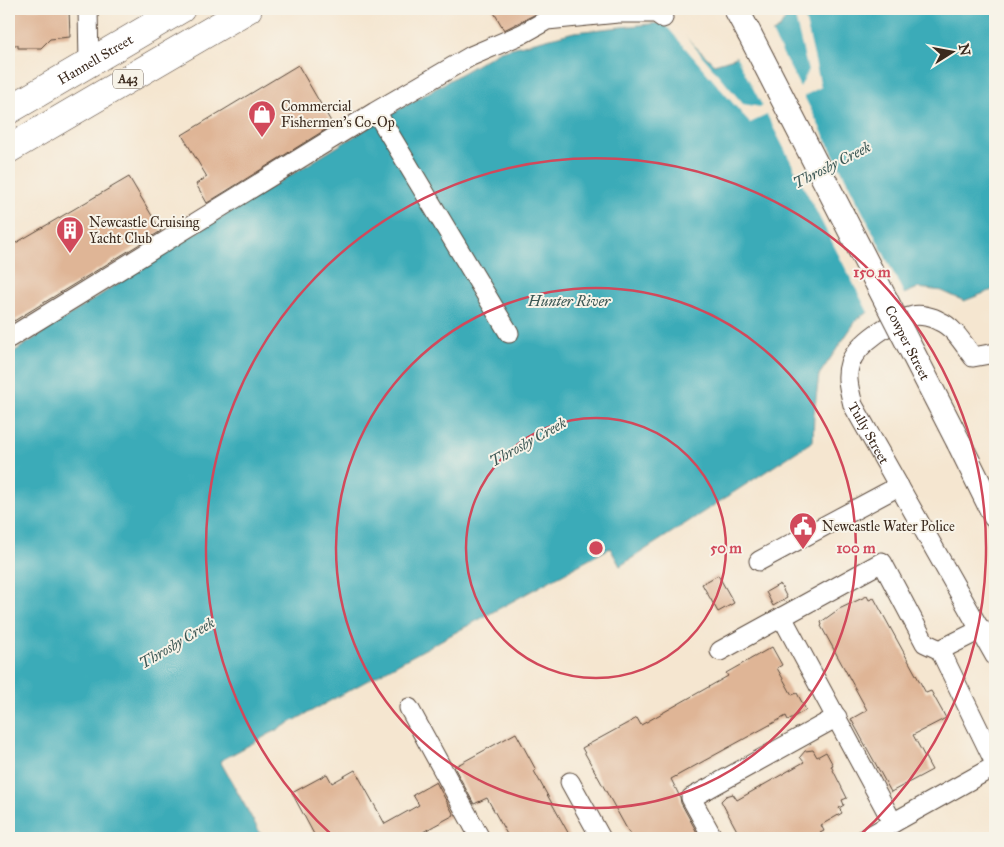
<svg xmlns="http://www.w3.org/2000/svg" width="1004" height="847" font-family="'IM FELL Great Primer',serif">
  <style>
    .water { fill: #3babb8; stroke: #3b6a6b }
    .pier { fill: #f5e6d0 }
    .building { fill: #dfb596 }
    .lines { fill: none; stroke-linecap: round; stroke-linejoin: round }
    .minor-casing { stroke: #574639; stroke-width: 21 }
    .major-casing { stroke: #574639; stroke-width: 26 }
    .highway-casing { stroke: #574639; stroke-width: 29 }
    .minor { stroke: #fff; stroke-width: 19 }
    .major { stroke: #fff; stroke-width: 24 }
    .highway { stroke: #fff; stroke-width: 28 }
    .major-bridge-casing { stroke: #574639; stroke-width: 26; stroke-linecap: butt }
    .major-bridge { stroke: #fff; stroke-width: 24 }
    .ring { fill: none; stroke: #d1495b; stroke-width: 2.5 }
    .labels { text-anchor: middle; stroke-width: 4; stroke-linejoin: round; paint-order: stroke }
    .shield { fill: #f7f3e8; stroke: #73665b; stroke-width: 1 }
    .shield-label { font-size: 12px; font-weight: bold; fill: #3b2a1e }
    .street-label { font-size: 14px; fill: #3b2a1e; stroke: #f7f3e8 }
    .poi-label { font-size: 14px; fill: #3b2a1e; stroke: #f7f3e8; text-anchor: start }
    .water-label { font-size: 15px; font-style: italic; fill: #3b5754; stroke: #f7f3e8 }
    .centre { fill: #d1495b; stroke: #f7f3e8; stroke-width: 2.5 }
    .ring-label { font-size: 15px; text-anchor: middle; font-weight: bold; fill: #d1495b; stroke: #f7f3e8; stroke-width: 4; stroke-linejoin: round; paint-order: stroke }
  </style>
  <rect width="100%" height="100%" fill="#f7f3e8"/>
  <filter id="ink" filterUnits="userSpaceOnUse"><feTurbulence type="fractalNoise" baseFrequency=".02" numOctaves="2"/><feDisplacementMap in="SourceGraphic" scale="10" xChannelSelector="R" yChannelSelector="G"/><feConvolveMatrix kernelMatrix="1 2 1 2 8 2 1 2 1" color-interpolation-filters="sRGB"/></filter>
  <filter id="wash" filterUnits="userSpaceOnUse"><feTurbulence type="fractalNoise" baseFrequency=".0096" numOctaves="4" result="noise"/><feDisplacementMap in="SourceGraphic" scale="20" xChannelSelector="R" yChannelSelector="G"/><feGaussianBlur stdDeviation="1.12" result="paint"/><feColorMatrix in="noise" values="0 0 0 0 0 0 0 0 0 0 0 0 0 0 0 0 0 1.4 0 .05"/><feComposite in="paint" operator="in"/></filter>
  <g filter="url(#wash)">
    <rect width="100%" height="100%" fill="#f5e6d0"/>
    <!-- water -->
    <path class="water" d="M788,9H995V289L964,301L942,291L918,288L894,298L858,318L819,375L814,414L813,441L620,566L610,548L220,761L263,838H9V355L184,240L381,120L500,51L574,32L669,22L714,64L734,58L779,29L789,13Z"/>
    <!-- pier -->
    <path class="pier" d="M793,9H803L821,87L804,96L905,296L869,314L767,115L750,123L662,21L670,20L682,32L743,104L760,107L762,105L735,54L771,31L800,87L808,71Z"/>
    <g id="blocks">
      <!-- building -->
      <path class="building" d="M9,9H69L70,37L50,39L41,48H18V45H9Z
        M492,9H546L504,30Z
        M298,65L333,125L207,203L196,184L207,177L182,135Z
        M129,177L161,231L14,321L9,312V247Z
        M718,575L734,603L718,612L702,584Z
        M780,584L787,598L773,606L766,592Z
        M867,596L869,600L874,598L926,693L931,691L946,718L913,735L932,770L891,792L851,719L867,710L821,626L822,625L821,622L839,609Z
        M772,647L782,665L777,668L792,695L797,693L806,710L788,720L786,716L671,779L680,797L681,803L700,838H632L582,748L637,718L641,725L728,676L726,673Z
        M516,733L536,770L534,771L571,838H509L487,798L474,804L454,767Z
        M813,750L817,757L826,752L833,765L831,766L847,798L842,800L844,805L839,808L842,813L821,825L824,831L810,838H741L721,801L726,796L733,794L737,800L804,762L800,757L805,751Z
        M355,770L385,824L419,805L413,795L436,782L454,815L412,838H316L292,793L327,774L332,783Z"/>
    </g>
  </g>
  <g filter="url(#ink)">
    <use href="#blocks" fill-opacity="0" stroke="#574639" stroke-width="1"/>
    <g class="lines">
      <!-- minor casing -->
      <g class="minor-casing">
        <g id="minor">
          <path d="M88,9L89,63"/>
          <path d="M381,120L509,333"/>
          <path d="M9,338L375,112L471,56L522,34L547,20L618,13H656L663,18"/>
          <path id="s1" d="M995,353L973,357C964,345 954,327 939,321C933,317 920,314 913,316C892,320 858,343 850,363C845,378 850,391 853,405L995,656"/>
          <path d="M759,561L899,486"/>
          <path d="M782,617L893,823"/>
          <path d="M940,650L995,763"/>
          <path d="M720,651L882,562L925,643L940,650L982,629"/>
          <path d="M409,708L480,838"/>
          <path d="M570,782L601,838"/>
          <path d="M713,838L691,798L837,717"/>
          <path d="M866,838L995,766"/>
        </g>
      </g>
      <!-- major casing -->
      <g class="major-casing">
        <path id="major" d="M736,9L749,33
          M959,443L995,516"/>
      </g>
      <!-- highway casing -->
      <g class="highway-casing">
        <g id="highway">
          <path id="s2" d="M9,110L181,9"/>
          <path d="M9,149L248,9"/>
        </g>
      </g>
      <!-- minor -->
      <use href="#minor" class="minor"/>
      <!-- major -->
      <use href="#major" class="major"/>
      <!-- highway -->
      <use href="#highway" class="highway"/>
      <!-- major-bridge casing -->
      <g class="major-bridge-casing">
        <g id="major-bridge">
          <path id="s3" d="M749,33L959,443"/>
        </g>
      </g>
      <!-- major-bridge -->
      <use href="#major-bridge" class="major-bridge"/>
    </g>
  </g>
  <!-- distance rings -->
  <g class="ring">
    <circle cx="596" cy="548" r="130"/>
    <circle cx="596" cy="548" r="260"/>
    <path d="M335 838A390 390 0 1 1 857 838"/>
  </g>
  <!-- icons -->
  <defs>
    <g id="shop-pin" transform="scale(1.4375)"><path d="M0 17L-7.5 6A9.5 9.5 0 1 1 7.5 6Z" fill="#d1495b" stroke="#f7f3e8"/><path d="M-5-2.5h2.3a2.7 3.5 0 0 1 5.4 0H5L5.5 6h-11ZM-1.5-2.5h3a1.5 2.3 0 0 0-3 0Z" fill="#fff"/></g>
    <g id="building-pin" transform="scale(1.4375)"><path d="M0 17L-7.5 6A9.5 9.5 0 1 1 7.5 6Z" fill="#d1495b" stroke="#f7f3e8"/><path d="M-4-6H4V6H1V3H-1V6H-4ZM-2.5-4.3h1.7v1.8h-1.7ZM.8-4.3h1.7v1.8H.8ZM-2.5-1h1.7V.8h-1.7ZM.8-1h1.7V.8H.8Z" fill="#fff"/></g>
    <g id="civic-pin" transform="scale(1.4375)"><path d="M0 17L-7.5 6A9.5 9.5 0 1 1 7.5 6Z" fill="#d1495b" stroke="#f7f3e8"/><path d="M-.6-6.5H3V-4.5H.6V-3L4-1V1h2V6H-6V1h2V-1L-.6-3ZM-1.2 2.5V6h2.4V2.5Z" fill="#fff"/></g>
  </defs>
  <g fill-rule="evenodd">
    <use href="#shop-pin" x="262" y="114"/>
    <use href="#building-pin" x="70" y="230"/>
    <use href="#civic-pin" x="803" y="526"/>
  </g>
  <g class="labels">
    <!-- shield labels -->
    <rect class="shield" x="113" y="69.5" width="30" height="19" rx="4"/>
    <g class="shield-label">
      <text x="128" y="83">A43</text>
    </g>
    <!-- street labels -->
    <g class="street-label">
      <text dy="5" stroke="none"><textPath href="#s2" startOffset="100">Hannell Street</textPath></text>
      <text dy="5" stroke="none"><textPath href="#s3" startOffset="348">Cowper Street</textPath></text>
      <text dy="5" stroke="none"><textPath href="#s1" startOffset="255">Tully Street</textPath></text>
    </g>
    <!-- poi labels -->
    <g class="poi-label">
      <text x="281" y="111">Commercial<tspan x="281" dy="16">Fishermen’s Co-Op</tspan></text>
      <text x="89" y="227">Newcastle Cruising<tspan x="89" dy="16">Yacht Club</tspan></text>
      <text x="822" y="531">Newcastle Water Police</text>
    </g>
    <!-- water labels -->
    <g class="water-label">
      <text transform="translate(832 165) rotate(-27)" y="5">Throsby Creek</text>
      <text x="569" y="306">Hunter River</text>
      <text transform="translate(528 442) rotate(-29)" y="5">Throsby Creek</text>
      <text transform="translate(177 643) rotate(-31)" y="5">Throsby Creek</text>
    </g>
  </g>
  <circle cx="596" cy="548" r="8" class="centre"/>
  <g class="ring-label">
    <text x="872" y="277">150 m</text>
    <text x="726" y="553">50 m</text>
    <text x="856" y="553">100 m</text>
  </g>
  <!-- margin -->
  <rect width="1004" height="847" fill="none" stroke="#f7f3e8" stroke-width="30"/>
  <!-- north arrow -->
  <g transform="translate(952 52) rotate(79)" stroke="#f7f3e8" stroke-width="4" paint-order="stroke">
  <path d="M0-4L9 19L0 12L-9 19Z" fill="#3b2a1e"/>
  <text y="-8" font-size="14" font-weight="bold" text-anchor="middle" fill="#3b2a1e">N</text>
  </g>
</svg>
